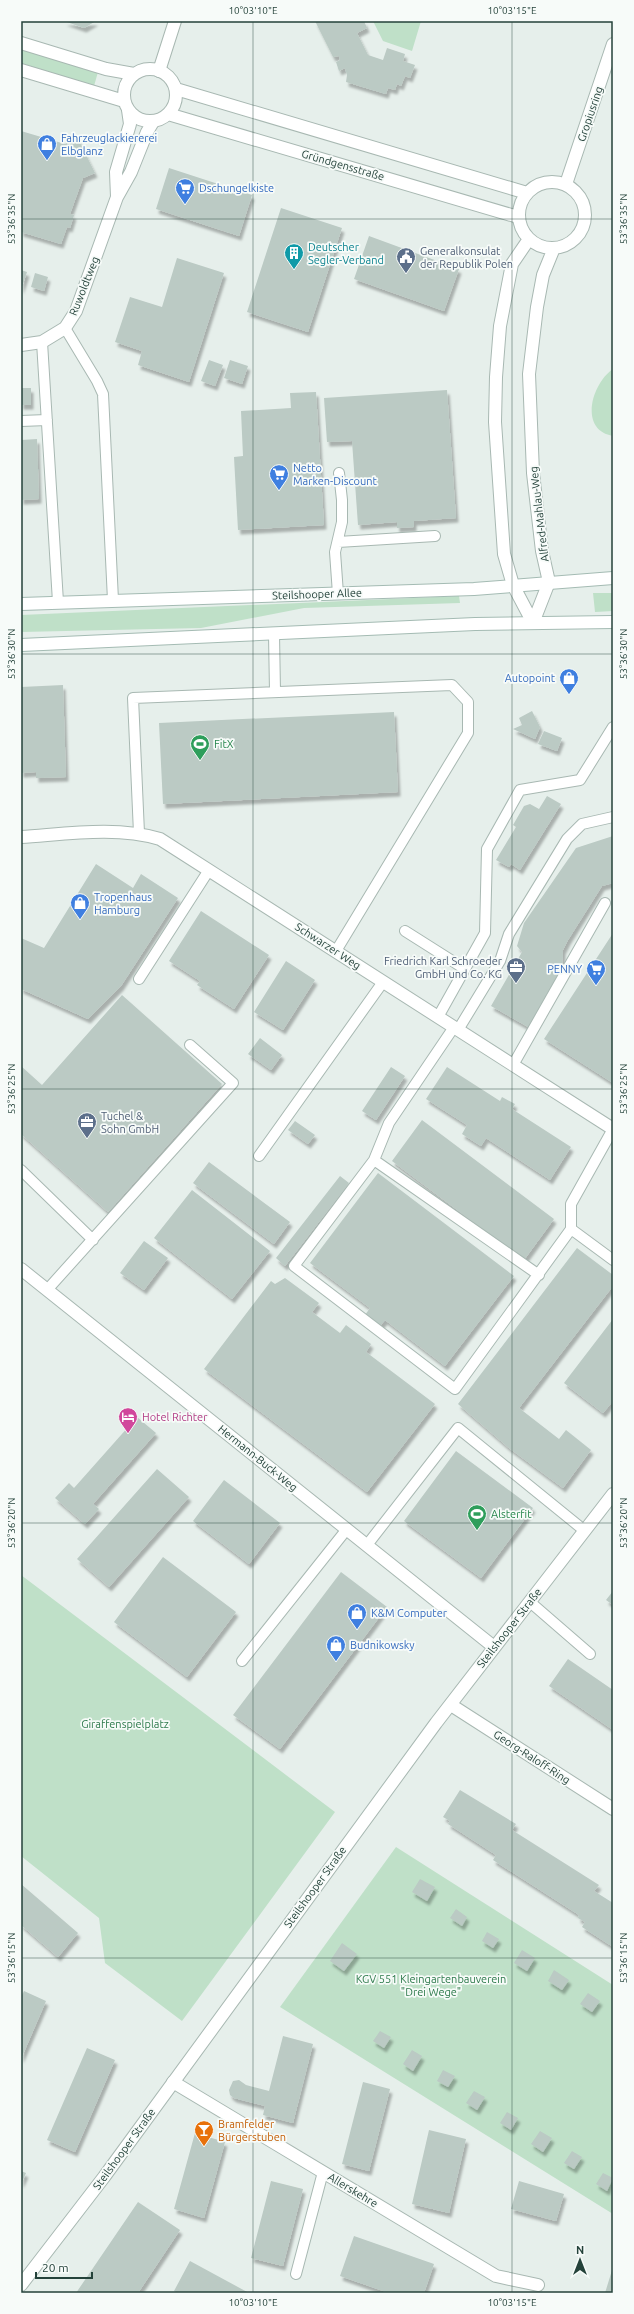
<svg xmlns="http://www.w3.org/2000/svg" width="634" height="2314" font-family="Ubuntu,sans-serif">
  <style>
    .green { fill: #bfe0c8 }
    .building { fill: #bbcac4; filter: url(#shadow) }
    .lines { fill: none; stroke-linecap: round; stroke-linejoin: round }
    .service-casing { stroke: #a8b8b2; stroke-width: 12 }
    .minor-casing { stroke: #a8b8b2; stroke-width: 14 }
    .tertiary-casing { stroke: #a8b8b2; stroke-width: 14 }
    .secondary-casing { stroke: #a4bbb3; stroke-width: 14 }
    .service { stroke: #fff; stroke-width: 10 }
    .minor { stroke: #fff; stroke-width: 12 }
    .tertiary { stroke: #fff; stroke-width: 12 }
    .secondary { stroke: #fff; stroke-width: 12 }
    .ticks { fill: none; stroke: #24423a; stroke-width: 1; stroke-opacity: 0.45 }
    .labels { text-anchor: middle; stroke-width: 3.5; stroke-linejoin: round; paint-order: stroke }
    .street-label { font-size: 11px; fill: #24423a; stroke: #f7fbf9 }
    .shop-label { font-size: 11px; fill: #366cbe; stroke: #f7fbf9; text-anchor: start }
    .culture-label { font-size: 11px; fill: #0d838f; stroke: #f7fbf9; text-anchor: start }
    .service-label { font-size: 11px; fill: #4e5e75; stroke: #f7fbf9; text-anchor: start }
    .leisure-label { font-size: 11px; fill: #27864d; stroke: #f7fbf9; text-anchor: start }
    .hotel-label { font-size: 11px; fill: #b23c85; stroke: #f7fbf9; text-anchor: start }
    .park-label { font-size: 11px; fill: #2d7a4b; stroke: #f7fbf9 }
    .food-label { font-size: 11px; fill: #c56008; stroke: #f7fbf9; text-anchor: start }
    .neatline { fill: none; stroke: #24423a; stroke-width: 1.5 }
    .ticks-label { font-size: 10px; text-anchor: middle; fill: #24423a }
  </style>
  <defs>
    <filter id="shadow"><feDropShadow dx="2.5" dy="4.5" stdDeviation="1" flood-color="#0004"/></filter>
  </defs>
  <rect width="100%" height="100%" fill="#e6efeb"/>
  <!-- green -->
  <path class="green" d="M373,21H421L412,51L383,41Z
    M21,49L98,72L94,86L21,63Z
    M613,369V436C578,430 592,383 613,369Z
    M593,593H613V611L595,612Z
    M459,596L460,603L304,608L201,628L21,632V615Z
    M21,1575L335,1812L182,2021L105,1963L99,1918L21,1856Z
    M396,1847L613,1985V2214L280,2007Z"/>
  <!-- building -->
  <path class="building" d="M64,21H96L84,28Z
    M315,21H364L367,28L357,33L368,55L383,60L387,48L405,54L403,61L415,65L410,78L405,76L401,86L397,84L395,90L388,88L386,94L346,82L347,75L345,68L339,71L336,62L340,60L339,56L333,57Z
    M21,131L65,144L77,137L95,173L83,178L70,214L74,215L70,228L67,227L61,244L21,232Z
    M169,168L252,195L239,236L156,209Z
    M281,208L342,228L308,332L247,312Z
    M369,236L459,269L444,311L354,279Z
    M177,258L224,273L189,382L138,365L142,351L115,342L130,297L162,307Z
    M21,270L27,272L21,290Z
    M35,273L48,277L44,291L31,287Z
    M209,360L223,365L215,386L201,381Z
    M230,360L248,366L242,384L224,378Z
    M21,388H31V405H21Z
    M447,390L456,518L414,521V527L397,528V522L358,525L352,441L327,442L324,398Z
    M316,392L324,525L238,530L234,457L243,456L241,411L291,408L290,393Z
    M37,439L39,499L21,500V440Z
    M63,685L66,777L36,778V772L21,773V687Z
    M532,711L540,727L535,739L513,729L522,725L519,718Z
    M394,712L398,792L163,804L159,723Z
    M544,731L562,738L557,751L538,744Z
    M547,796L561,804L520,870L511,864L509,867L496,860L516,827L513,825L524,806L530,804L539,809Z
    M613,836V883L602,886L568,940L563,950L562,976L530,1028L491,1006L522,952L517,946L524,923L576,848Z
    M96,864L133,888L141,874L178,898L121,986L88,1019L21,989V938L44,948Z
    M201,911L269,955L234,1009L197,985L200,981L169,961Z
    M613,933V1083L544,1039Z
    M286,961L315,980L283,1030L254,1012Z
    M122,995L222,1084L108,1212L21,1134V1066L42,1085Z
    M260,1038L282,1055L271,1070L248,1054Z
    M391,1067L405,1076L376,1120L362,1111Z
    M447,1067L500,1101L502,1097L515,1104L512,1109L571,1147L550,1180L486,1138L481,1146L462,1134L467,1125L426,1099Z
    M422,1120L554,1219L524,1260L392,1161Z
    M295,1121L315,1135L308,1144L288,1130Z
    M209,1162L290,1222L274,1244L193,1183Z
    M378,1173L514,1276L445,1366L385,1320L380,1326L365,1315L370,1308L310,1263Z
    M340,1176L349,1183L285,1266L276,1258Z
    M192,1190L270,1251L232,1299L154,1238Z
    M144,1241L168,1258L144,1290L120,1273Z
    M577,1248L613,1275V1286L519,1408L559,1439L566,1430L591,1450L563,1488L509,1448L458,1404Z
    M285,1278L319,1303L312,1312L340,1333L346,1325L371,1344L366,1352L435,1404L367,1492L204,1369L271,1281L275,1284Z
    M613,1319V1401L603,1413L564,1383Z
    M137,1417L156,1433L93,1504L99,1509L85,1524L55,1498L69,1483L74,1488Z
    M456,1451L533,1508L481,1578L404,1521Z
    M157,1469L189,1497L109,1587L77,1559Z
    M224,1480L280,1523L249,1564L193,1521Z
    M163,1557L236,1612L187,1677L114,1622Z
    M341,1572L387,1607L280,1749L233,1715Z
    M613,1591V1605L606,1600Z
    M568,1659L613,1690V1730L549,1686Z
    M460,1790L516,1824L512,1830L599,1885L594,1891L613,1903V1947L582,1927L585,1922L578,1918L579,1915L493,1860L496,1855L448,1824L450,1821L443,1817Z
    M420,1879L435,1887L427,1901L412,1892Z
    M21,1884L78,1933L58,1957L21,1925Z
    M456,1909L467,1917L462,1926L450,1918Z
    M487,1932L499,1939L493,1948L482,1941Z
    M342,1943L357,1954L344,1971L330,1961Z
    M522,1950L535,1958L527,1971L514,1963Z
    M554,1970L569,1980L562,1990L548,1981Z
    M24,1991L46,2001L21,2059V1997Z
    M588,1993L600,2001L592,2012L580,2004Z
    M380,2031L391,2037L384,2048L373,2041Z
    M283,2036L313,2044L293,2123L263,2115L265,2106L234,2098L230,2095L229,2090L233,2081L239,2080L246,2085L269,2091Z
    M87,2048L115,2060L75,2152L47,2140Z
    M412,2050L422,2056L413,2071L403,2064Z
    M443,2070L455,2076L448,2087L437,2081Z
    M363,2082L390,2089L369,2171L342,2164Z
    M474,2091L485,2097L477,2110L466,2103Z
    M507,2112L518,2118L511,2130L500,2123Z
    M429,2130L466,2139L449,2213L412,2204Z
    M540,2131L552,2138L543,2152L531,2144Z
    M195,2133L225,2142L204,2218L174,2209Z
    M572,2151L582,2157L574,2169L564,2163Z
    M21,2171L26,2173L21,2184Z
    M603,2173L613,2178L607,2191L596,2184Z
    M271,2181L303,2189L283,2266L251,2258Z
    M519,2181L564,2194L556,2221L511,2209Z
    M138,2202L180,2230L138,2293H76Z
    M354,2236L434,2264L424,2293H389L340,2276Z
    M190,2261L249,2293H178L174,2291Z
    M613,2267V2293H605Z"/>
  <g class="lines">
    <!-- service casing -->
    <g class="service-casing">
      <path id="service" d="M65,328L97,381L103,394L113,600
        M42,342L58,602
        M21,421L47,420
        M338,542L435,536
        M338,594L335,552L342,522V500L339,473
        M274,634L275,692
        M139,833L133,698L452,685L468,702V733L336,951
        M405,931L465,969
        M139,979L209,870
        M438,1017L485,933L487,849L520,790L580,780L613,727
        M458,1030L500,961L509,934L567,839L582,824L613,817
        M513,1065L605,903
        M259,1156L383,982
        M374,1160L389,1123L454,1027
        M21,1170L93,1240
        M571,1229L613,1260
        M539,1275L374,1160L294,1266L455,1389L571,1229V1204L613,1129
        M47,1290L233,1083L190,1045
        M367,1545L458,1428L585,1531
        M530,1602L590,1654
        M242,1661L347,1529
        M296,2274L323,2172"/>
    </g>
    <!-- minor casing -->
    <g class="minor-casing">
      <path id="minor" d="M159,71L175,21
        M566,184L613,44
        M117,197L116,172L130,124L128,110
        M21,345L42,342L65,328L76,311L117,197L131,172L147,132L153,122
        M21,837C67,834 116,826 160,839L613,1129
        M21,1269L494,1647
        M451,1705L613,1809
        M173,2082L496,2276L538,2285"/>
    </g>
    <!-- tertiary casing -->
    <g class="tertiary-casing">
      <path id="tertiary" d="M21,43L106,69L134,74
        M124 95a26 26 0 1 1 52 0a26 26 0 1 1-52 0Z
        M21,70L124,101
        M176,89L527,193
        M168,114L518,217
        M519 215a33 33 0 1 1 66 0a33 33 0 1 1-66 0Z
        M529,239L512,264L500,326L496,377L495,422L504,554L513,585L533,623
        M533,623L549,582L542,551L533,473L529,374L537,307L543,275L554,248
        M21,2285L104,2177L436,1723L613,1494"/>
    </g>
    <!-- secondary casing -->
    <g class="secondary-casing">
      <path id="secondary" d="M21,604L474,589L613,578
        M21,645L475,624L613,622"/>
    </g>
    <!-- service -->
    <use href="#service" class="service"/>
    <!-- minor -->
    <use href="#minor" class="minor"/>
    <!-- tertiary -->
    <use href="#tertiary" class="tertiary"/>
    <!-- secondary -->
    <use href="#secondary" class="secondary"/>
  </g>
  <!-- ticks -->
  <path class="ticks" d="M253,21V2293M512,21V2293M21,219H613M21,654H613M21,1089H613M21,1523H613M21,1958H613"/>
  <!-- icons -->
  <defs>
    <g id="shop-pin" transform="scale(1)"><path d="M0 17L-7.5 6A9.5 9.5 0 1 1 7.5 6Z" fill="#3f7fe0" stroke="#f7fbf9"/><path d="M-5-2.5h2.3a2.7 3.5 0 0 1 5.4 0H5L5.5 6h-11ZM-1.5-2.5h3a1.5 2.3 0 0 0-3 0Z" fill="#fff"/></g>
    <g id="supermarket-pin" transform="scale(1)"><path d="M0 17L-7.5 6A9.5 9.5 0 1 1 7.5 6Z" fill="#3f7fe0" stroke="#f7fbf9"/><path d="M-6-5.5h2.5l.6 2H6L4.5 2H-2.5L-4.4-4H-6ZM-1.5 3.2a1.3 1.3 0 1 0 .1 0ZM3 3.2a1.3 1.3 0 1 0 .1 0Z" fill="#fff"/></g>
    <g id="building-pin" transform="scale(1)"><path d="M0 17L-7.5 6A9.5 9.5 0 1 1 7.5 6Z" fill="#0f9aa8" stroke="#f7fbf9"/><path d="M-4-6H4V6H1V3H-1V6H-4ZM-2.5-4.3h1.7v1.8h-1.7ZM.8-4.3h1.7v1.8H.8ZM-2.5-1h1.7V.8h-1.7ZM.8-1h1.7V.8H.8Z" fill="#fff"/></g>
    <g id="civic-pin" transform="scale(1)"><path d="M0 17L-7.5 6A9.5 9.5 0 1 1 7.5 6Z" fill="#5c6f8a" stroke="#f7fbf9"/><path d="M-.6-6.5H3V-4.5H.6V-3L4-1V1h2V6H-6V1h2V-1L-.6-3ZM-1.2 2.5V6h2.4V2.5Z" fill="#fff"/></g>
    <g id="stadium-pin" transform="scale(1)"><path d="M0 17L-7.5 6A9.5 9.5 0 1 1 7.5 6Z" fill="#2e9e5b" stroke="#f7fbf9"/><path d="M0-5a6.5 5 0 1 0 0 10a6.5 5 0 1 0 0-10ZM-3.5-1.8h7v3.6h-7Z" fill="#fff"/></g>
    <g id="office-pin" transform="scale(1)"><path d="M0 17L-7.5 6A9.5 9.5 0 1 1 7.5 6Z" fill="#5c6f8a" stroke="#f7fbf9"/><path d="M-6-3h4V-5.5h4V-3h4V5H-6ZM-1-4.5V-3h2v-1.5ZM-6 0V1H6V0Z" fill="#fff"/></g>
    <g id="hotel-pin" transform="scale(1)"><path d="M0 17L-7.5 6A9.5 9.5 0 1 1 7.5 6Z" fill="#d1479c" stroke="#f7fbf9"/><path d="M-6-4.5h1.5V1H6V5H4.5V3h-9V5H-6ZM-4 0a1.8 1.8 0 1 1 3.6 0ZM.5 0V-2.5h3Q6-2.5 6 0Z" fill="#fff"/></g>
    <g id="bar-pin" transform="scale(1)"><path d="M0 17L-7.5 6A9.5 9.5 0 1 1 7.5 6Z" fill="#e8710a" stroke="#f7fbf9"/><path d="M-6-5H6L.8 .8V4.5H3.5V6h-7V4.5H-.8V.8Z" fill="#fff"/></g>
  </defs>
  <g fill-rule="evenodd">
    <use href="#shop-pin" x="47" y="144"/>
    <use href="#supermarket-pin" x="185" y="188"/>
    <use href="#building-pin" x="294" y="253"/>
    <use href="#civic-pin" x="406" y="257"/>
    <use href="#supermarket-pin" x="279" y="474"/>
    <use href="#shop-pin" x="569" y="678"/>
    <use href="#stadium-pin" x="200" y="744"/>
    <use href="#shop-pin" x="80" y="903"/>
    <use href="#office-pin" x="516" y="967"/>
    <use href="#supermarket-pin" x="596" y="969"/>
    <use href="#office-pin" x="87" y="1122"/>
    <use href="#hotel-pin" x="128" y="1417"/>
    <use href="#stadium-pin" x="477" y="1514"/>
    <use href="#shop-pin" x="357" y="1613"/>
    <use href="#shop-pin" x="336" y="1645"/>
    <use href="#bar-pin" x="204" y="2130"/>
  </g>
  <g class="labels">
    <!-- street labels -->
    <g class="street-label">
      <text transform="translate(590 114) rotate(-71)" y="4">Gropiusring</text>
      <text transform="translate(343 165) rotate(16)" y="4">Gründgensstraße</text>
      <text transform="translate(84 286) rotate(-68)" y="4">Ruwoldtweg</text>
      <text transform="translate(539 514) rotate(-97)" y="4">Alfred-Mahlau-Weg</text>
      <text transform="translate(317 594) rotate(-2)" y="4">Steilshooper Allee</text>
      <text transform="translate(328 946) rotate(33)" y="4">Schwarzer Weg</text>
      <text transform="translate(258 1458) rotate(39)" y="4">Hermann-Buck-Weg</text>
      <text transform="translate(509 1628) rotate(-52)" y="4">Steilshooper Straße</text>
      <text transform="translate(532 1757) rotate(33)" y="4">Georg-Raloff-Ring</text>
      <text transform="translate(315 1887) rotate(-54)" y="4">Steilshooper Straße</text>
      <text transform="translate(124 2149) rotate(-54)" y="4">Steilshooper Straße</text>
      <text transform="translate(353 2190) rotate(31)" y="4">Allerskehre</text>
    </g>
    <!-- shop labels -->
    <g class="shop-label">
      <text x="61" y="142">Fahrzeuglackiererei<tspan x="61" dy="13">Elbglanz</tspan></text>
      <text x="199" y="192">Dschungelkiste</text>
      <text x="293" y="472">Netto<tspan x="293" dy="13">Marken-Discount</tspan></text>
      <text x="555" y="682" text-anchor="end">Autopoint</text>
      <text x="94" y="901">Tropenhaus<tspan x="94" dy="13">Hamburg</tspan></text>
      <text x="582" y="973" text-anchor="end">PENNY</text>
      <text x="371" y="1617">K&amp;M Computer</text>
      <text x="350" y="1649">Budnikowsky</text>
    </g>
    <!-- culture labels -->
    <g class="culture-label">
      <text x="308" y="251">Deutscher<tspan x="308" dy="13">Segler-Verband</tspan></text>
    </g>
    <!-- service labels -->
    <g class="service-label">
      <text x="420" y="255">Generalkonsulat<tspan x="420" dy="13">der Republik Polen</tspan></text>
      <text x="502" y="965" text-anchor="end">Friedrich Karl Schroeder<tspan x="502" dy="13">GmbH und Co. KG</tspan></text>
      <text x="101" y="1120">Tuchel &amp;<tspan x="101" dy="13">Sohn GmbH</tspan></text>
    </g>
    <!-- leisure labels -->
    <g class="leisure-label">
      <text x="214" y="748">FitX</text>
      <text x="491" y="1518">Alsterfit</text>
    </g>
    <!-- hotel labels -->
    <g class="hotel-label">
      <text x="142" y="1421">Hotel Richter</text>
    </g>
    <!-- park labels -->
    <g class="park-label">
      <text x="125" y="1728">Giraffenspielplatz</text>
      <text x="431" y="1983">KGV 551 Kleingartenbauverein<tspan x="431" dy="13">"Drei Wege"</tspan></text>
    </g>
    <!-- food labels -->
    <g class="food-label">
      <text x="218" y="2128">Bramfelder<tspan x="218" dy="13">Bürgerstuben</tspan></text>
    </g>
  </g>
  <!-- border -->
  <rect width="634" height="2314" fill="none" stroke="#f7fbf9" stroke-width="44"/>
  <!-- north arrow -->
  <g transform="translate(580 2260)" stroke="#f7fbf9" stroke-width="3" paint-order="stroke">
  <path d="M0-3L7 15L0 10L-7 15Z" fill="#24423a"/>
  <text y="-6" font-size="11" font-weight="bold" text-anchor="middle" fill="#24423a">N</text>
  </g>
  <!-- scale -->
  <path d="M36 2272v6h56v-6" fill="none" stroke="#24423a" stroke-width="2"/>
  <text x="42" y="2272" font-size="12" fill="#24423a" stroke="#f7fbf9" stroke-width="3" paint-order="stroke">20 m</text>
  <rect x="22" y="22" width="590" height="2270" class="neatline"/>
  <g class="ticks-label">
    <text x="253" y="14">10°03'10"E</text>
    <text x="512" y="14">10°03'15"E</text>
    <text transform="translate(11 219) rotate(-90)" y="4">53°36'35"N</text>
    <text transform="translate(623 219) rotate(-90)" y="4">53°36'35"N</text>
    <text transform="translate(11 654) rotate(-90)" y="4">53°36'30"N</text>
    <text transform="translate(623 654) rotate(-90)" y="4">53°36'30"N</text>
    <text transform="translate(11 1089) rotate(-90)" y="4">53°36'25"N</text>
    <text transform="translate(623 1089) rotate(-90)" y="4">53°36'25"N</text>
    <text transform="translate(11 1523) rotate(-90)" y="4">53°36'20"N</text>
    <text transform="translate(623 1523) rotate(-90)" y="4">53°36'20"N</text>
    <text transform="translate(11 1958) rotate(-90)" y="4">53°36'15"N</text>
    <text transform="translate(623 1958) rotate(-90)" y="4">53°36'15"N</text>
    <text x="253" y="2306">10°03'10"E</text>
    <text x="512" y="2306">10°03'15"E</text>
  </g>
</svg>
